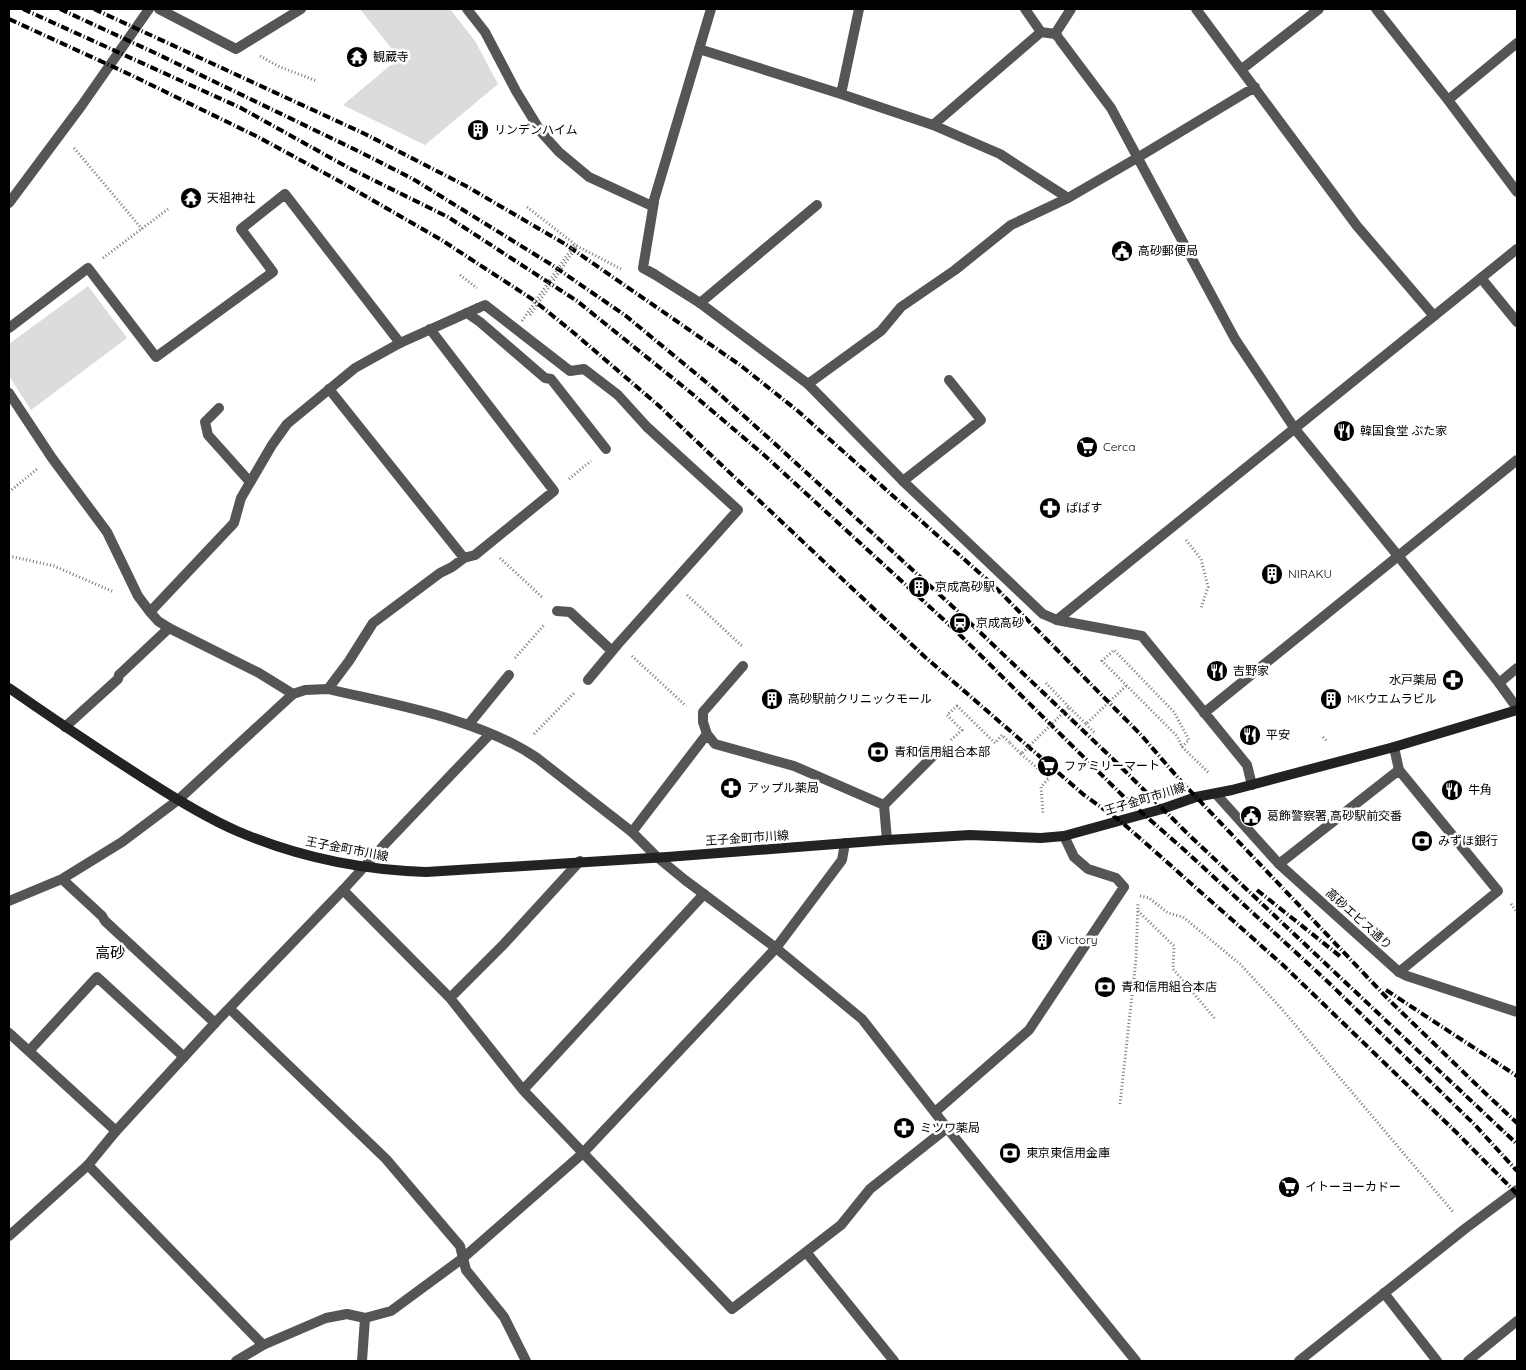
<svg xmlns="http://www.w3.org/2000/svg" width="1526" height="1370" font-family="Quicksand,'Noto Sans JP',sans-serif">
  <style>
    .green { fill: #dcdcdc }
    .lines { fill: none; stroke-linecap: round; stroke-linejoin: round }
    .path { stroke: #777; stroke-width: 3; stroke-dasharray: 1 2.5; stroke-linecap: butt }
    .service { stroke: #555; stroke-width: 10 }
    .minor { stroke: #555; stroke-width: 10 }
    .secondary { stroke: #222; stroke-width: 10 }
    .rail { stroke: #000; stroke-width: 4; stroke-dasharray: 8 2.5 1 2.5; stroke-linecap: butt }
    .path-bridge { stroke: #777; stroke-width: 3; stroke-dasharray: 1 2.5; stroke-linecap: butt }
    .labels { text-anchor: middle; stroke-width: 5; stroke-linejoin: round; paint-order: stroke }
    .poi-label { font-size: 12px; fill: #000; stroke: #fff; text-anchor: start }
    .street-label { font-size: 12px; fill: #000; stroke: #fff }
    .quarter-label { font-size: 15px; fill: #000; stroke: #fff }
  </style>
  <rect width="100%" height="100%" fill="#fff"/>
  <!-- green -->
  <path class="green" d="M360,9H450L475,41L498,84L425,145L343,105L399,58Z
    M88,286L127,338L31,410L9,376V344Z"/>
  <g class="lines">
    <!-- path -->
    <path class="path" d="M260,56L280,67L317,81
      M74,148L142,229
      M527,207L577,246L623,270
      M103,258L168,209
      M460,275L477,288
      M530,315L577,246
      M569,479L591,461
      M9,492L37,469
      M1186,540L1201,559L1208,587L1201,608
      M9,556L54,566L114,592
      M500,558L543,598
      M687,595L743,647
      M632,656L686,706
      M515,658L545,624
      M1046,683L1069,707
      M1086,724L1095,733
      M534,734L575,692
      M1323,737L1328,742
      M951,740L962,730L947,715L957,706L995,743L1002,735L1010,743
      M1182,747L1189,740L1174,712L1114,650L1102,661L1177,736L1182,747L1209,773
      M1021,754L1049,778L1041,787L1043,814
      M1140,896L1149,898L1168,913L1183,917L1240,964L1280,1007L1454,1213
      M1511,904L1517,912
      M1138,911L1174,946L1173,969L1216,1020
      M1120,1104L1136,959L1138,903"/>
    <!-- service -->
    <path class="service" d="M159,9L236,49L301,9
      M467,9L485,32L516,91L541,132L559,152L589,177L652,206
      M1025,9L1041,32L1055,34
      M1196,9L1357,226L1434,316
      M1376,9L1448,100L1517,192
      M1058,37L1055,34L1071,9
      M699,49L841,94L933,125L1000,154L1068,198
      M1242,69L1319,9
      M841,94L859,9
      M1448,100L1517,43
      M933,125L1041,32
      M654,202L643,268L654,274
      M1481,278L1517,322
      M700,303L817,205
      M478,308L485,305L570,371L584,369L618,395L647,427L738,510L618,644L588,680
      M467,313L480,322L545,378L551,379L606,449
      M9,328L88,268L156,357L273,272L241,229L285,194L400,343
      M808,384L881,331L901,307L955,270L1011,225L1068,198L1137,158L1255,87
      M329,389L464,558
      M219,408L205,422L208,435L250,482
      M903,481L981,420L949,380
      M557,611L570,612L612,651
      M1057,620L1142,636L1247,765L1252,785
      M1499,683L1517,668
      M328,689L349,661L373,623L440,573L452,567L464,558L475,555L554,491L430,329
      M1204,713L1517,460
      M469,724L509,675
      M65,727L118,679L119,675L169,628
      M707,734L703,722V712L743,666
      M1399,770L1498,891L1399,972
      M632,832L707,734L715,744L794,766L884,805
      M887,840L884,805L937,752
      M1279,864L1399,770L1394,747
      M62,879L102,916L105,921L215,1023
      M343,890L450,998L523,1090L732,1309L841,1225L870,1189L947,1128
      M9,901L62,879L122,842L178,800L293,694
      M450,998L504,944L580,861
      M230,1009L386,1159L460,1246L466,1270L504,1317L526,1361
      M9,1033L116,1131
      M29,1051L97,977L184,1057
      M523,1090L704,894
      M935,1112L1029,1030L1124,887L1116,878L1088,869L1074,857L1064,836
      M88,1165L263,1345
      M806,1252L894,1361
      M1384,1293L1437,1361
      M362,1361L365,1318
      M1468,1361L1517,1321"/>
    <!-- minor -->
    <path class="minor" d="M1060,40L1111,108L1235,339L1295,429L1399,557L1499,683L1517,708
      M654,200L711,9
      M9,203L82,105L149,9
      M654,274L700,303L808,384L903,481L1043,614L1057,620L1517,249
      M9,393L52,458L107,532L138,596L150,612L158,621L169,628L259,673L293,694L305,690L328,689C395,705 480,719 537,758L632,832L657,857L685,880L776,948L862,1019L947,1128L1136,1361
      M150,612L234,523L241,498L272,445L287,424L355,368L400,343L478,308
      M1216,794L1279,864L1399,972L1407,976L1517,1012
      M9,1236L88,1165L116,1131L215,1023L343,890L384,845L490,734
      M236,1361L263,1345L326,1318L347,1314L365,1318L391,1311L463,1258L582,1154L776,948L842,860L845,843
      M1299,1361L1466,1228L1517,1190"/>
    <!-- secondary -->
    <path class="secondary" d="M9,688C55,720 101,751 148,781C176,799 207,818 237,831C297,857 361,870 426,872L667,857L887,840L970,835L1041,838L1064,836L1162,809L1196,797L1232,790L1394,747L1517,710"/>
    <!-- rail -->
    <path class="rail" d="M23,9L241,108L349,168L448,217L577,301L690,392L763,454L955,630L1124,797L1180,846L1328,982L1475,1125L1517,1171
      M60,9L153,52L358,151L413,179L552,265L626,316L706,382L773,442L964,617L1116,762L1189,835L1517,1144
      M94,9L365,134L466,186L565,244L740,365L799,412L993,585L1142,736L1179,779L1390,1001L1483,1091L1517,1123
      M9,19L133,76L258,137L339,181L440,239L532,299L574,333L658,405L925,657L1084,795L1119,820L1142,840L1283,965L1457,1133L1517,1194
      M1257,890L1341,957
      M1386,990L1517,1076"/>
    <!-- path-bridge -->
    <path class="path-bridge" d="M522,321L574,245L577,246
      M1010,743L1021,754L1069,707L1086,724L1126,686"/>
  </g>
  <!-- icons -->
  <defs>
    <g id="temple-disc" transform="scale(1.125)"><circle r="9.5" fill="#000" stroke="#fff"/><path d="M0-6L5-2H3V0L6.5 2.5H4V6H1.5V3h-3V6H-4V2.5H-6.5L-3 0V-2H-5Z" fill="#fff"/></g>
    <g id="building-disc" transform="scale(1.125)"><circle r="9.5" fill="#000" stroke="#fff"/><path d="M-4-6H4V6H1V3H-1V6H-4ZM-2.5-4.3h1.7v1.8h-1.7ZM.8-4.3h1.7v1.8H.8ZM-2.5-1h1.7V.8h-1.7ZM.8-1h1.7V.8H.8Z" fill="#fff"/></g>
    <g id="civic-disc" transform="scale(1.125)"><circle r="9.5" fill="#000" stroke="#fff"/><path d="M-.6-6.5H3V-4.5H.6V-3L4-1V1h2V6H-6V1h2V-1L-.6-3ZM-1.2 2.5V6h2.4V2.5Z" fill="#fff"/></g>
    <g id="restaurant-disc" transform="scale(1.125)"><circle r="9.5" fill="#000" stroke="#fff"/><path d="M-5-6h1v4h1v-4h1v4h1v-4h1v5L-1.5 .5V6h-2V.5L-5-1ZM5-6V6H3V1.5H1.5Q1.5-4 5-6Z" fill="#fff"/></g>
    <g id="supermarket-disc" transform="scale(1.125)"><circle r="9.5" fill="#000" stroke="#fff"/><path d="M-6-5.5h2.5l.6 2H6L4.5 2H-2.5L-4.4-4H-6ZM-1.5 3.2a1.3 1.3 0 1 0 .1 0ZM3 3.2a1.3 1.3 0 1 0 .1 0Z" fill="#fff"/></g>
    <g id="pharmacy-disc" transform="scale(1.125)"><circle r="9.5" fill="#000" stroke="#fff"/><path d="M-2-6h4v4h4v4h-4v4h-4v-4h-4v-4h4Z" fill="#fff"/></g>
    <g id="station-disc" transform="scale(1.125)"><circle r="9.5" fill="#000" stroke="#fff"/><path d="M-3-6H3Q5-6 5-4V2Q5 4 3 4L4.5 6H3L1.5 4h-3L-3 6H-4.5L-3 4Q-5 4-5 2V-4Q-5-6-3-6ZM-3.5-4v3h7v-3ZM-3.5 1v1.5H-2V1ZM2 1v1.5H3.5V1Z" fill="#fff"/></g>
    <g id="bank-disc" transform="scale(1.125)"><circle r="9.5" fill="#000" stroke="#fff"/><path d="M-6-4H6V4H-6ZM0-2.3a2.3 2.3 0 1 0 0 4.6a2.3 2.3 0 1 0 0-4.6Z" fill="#fff"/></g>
  </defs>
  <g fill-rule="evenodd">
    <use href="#temple-disc" x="357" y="57"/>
    <use href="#building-disc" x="478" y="130"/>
    <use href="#temple-disc" x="191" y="198"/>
    <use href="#civic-disc" x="1122" y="251"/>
    <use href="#restaurant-disc" x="1344" y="431"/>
    <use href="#supermarket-disc" x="1087" y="447"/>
    <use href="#pharmacy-disc" x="1050" y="508"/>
    <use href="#building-disc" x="1272" y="574"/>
    <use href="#building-disc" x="919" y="587"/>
    <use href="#station-disc" x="960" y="623"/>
    <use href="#restaurant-disc" x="1217" y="671"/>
    <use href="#pharmacy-disc" x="1453" y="680"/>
    <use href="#building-disc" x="772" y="699"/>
    <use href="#building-disc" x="1331" y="699"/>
    <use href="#restaurant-disc" x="1250" y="735"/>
    <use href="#bank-disc" x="878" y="752"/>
    <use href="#supermarket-disc" x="1048" y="766"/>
    <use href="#pharmacy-disc" x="731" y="788"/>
    <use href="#restaurant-disc" x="1452" y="790"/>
    <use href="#civic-disc" x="1251" y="816"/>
    <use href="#bank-disc" x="1422" y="841"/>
    <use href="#building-disc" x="1042" y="940"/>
    <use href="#bank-disc" x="1105" y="987"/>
    <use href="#pharmacy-disc" x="904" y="1128"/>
    <use href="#bank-disc" x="1010" y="1153"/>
    <use href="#supermarket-disc" x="1289" y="1187"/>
  </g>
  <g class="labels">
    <!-- poi labels -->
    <g class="poi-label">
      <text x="373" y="61">観蔵寺</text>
      <text x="494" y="134">リンデンハイム</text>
      <text x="207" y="202">天祖神社</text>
      <text x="1138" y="255">高砂郵便局</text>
      <text x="1360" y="435">韓国食堂 ぶた家</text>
      <text x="1103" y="451">Cerca</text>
      <text x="1066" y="512">ぱぱす</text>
      <text x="1288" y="578">NIRAKU</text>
      <text x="935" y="591">京成高砂駅</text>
      <text x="976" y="627">京成高砂</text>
      <text x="1233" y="675">吉野家</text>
      <text x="1437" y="684" text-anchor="end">水戸薬局</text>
      <text x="788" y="703">高砂駅前クリニックモール</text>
      <text x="1347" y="703">MKウエムラビル</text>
      <text x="1266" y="739">平安</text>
      <text x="894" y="756">青和信用組合本部</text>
      <text x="1064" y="770">ファミリーマート</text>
      <text x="747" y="792">アップル薬局</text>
      <text x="1468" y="794">牛角</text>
      <text x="1267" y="820">葛飾警察署 高砂駅前交番</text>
      <text x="1438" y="845">みずほ銀行</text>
      <text x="1058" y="944">Victory</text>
      <text x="1121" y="991">青和信用組合本店</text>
      <text x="920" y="1132">ミツワ薬局</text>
      <text x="1026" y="1157">東京東信用金庫</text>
      <text x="1305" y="1191">イトーヨーカドー</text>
    </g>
    <!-- street labels -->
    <g class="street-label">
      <text transform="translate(1145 799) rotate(-17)" y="4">王子金町市川線</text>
      <text transform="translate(747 838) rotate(-4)" y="4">王子金町市川線</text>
      <text transform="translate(347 849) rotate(11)" y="4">王子金町市川線</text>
      <text transform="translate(1359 919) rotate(42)" y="4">高砂エビス通り</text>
    </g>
    <!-- quarter labels -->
    <g class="quarter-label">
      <text x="110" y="958">高砂</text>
    </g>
  </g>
  <!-- border -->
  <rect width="1526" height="1370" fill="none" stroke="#000000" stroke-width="20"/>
</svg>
